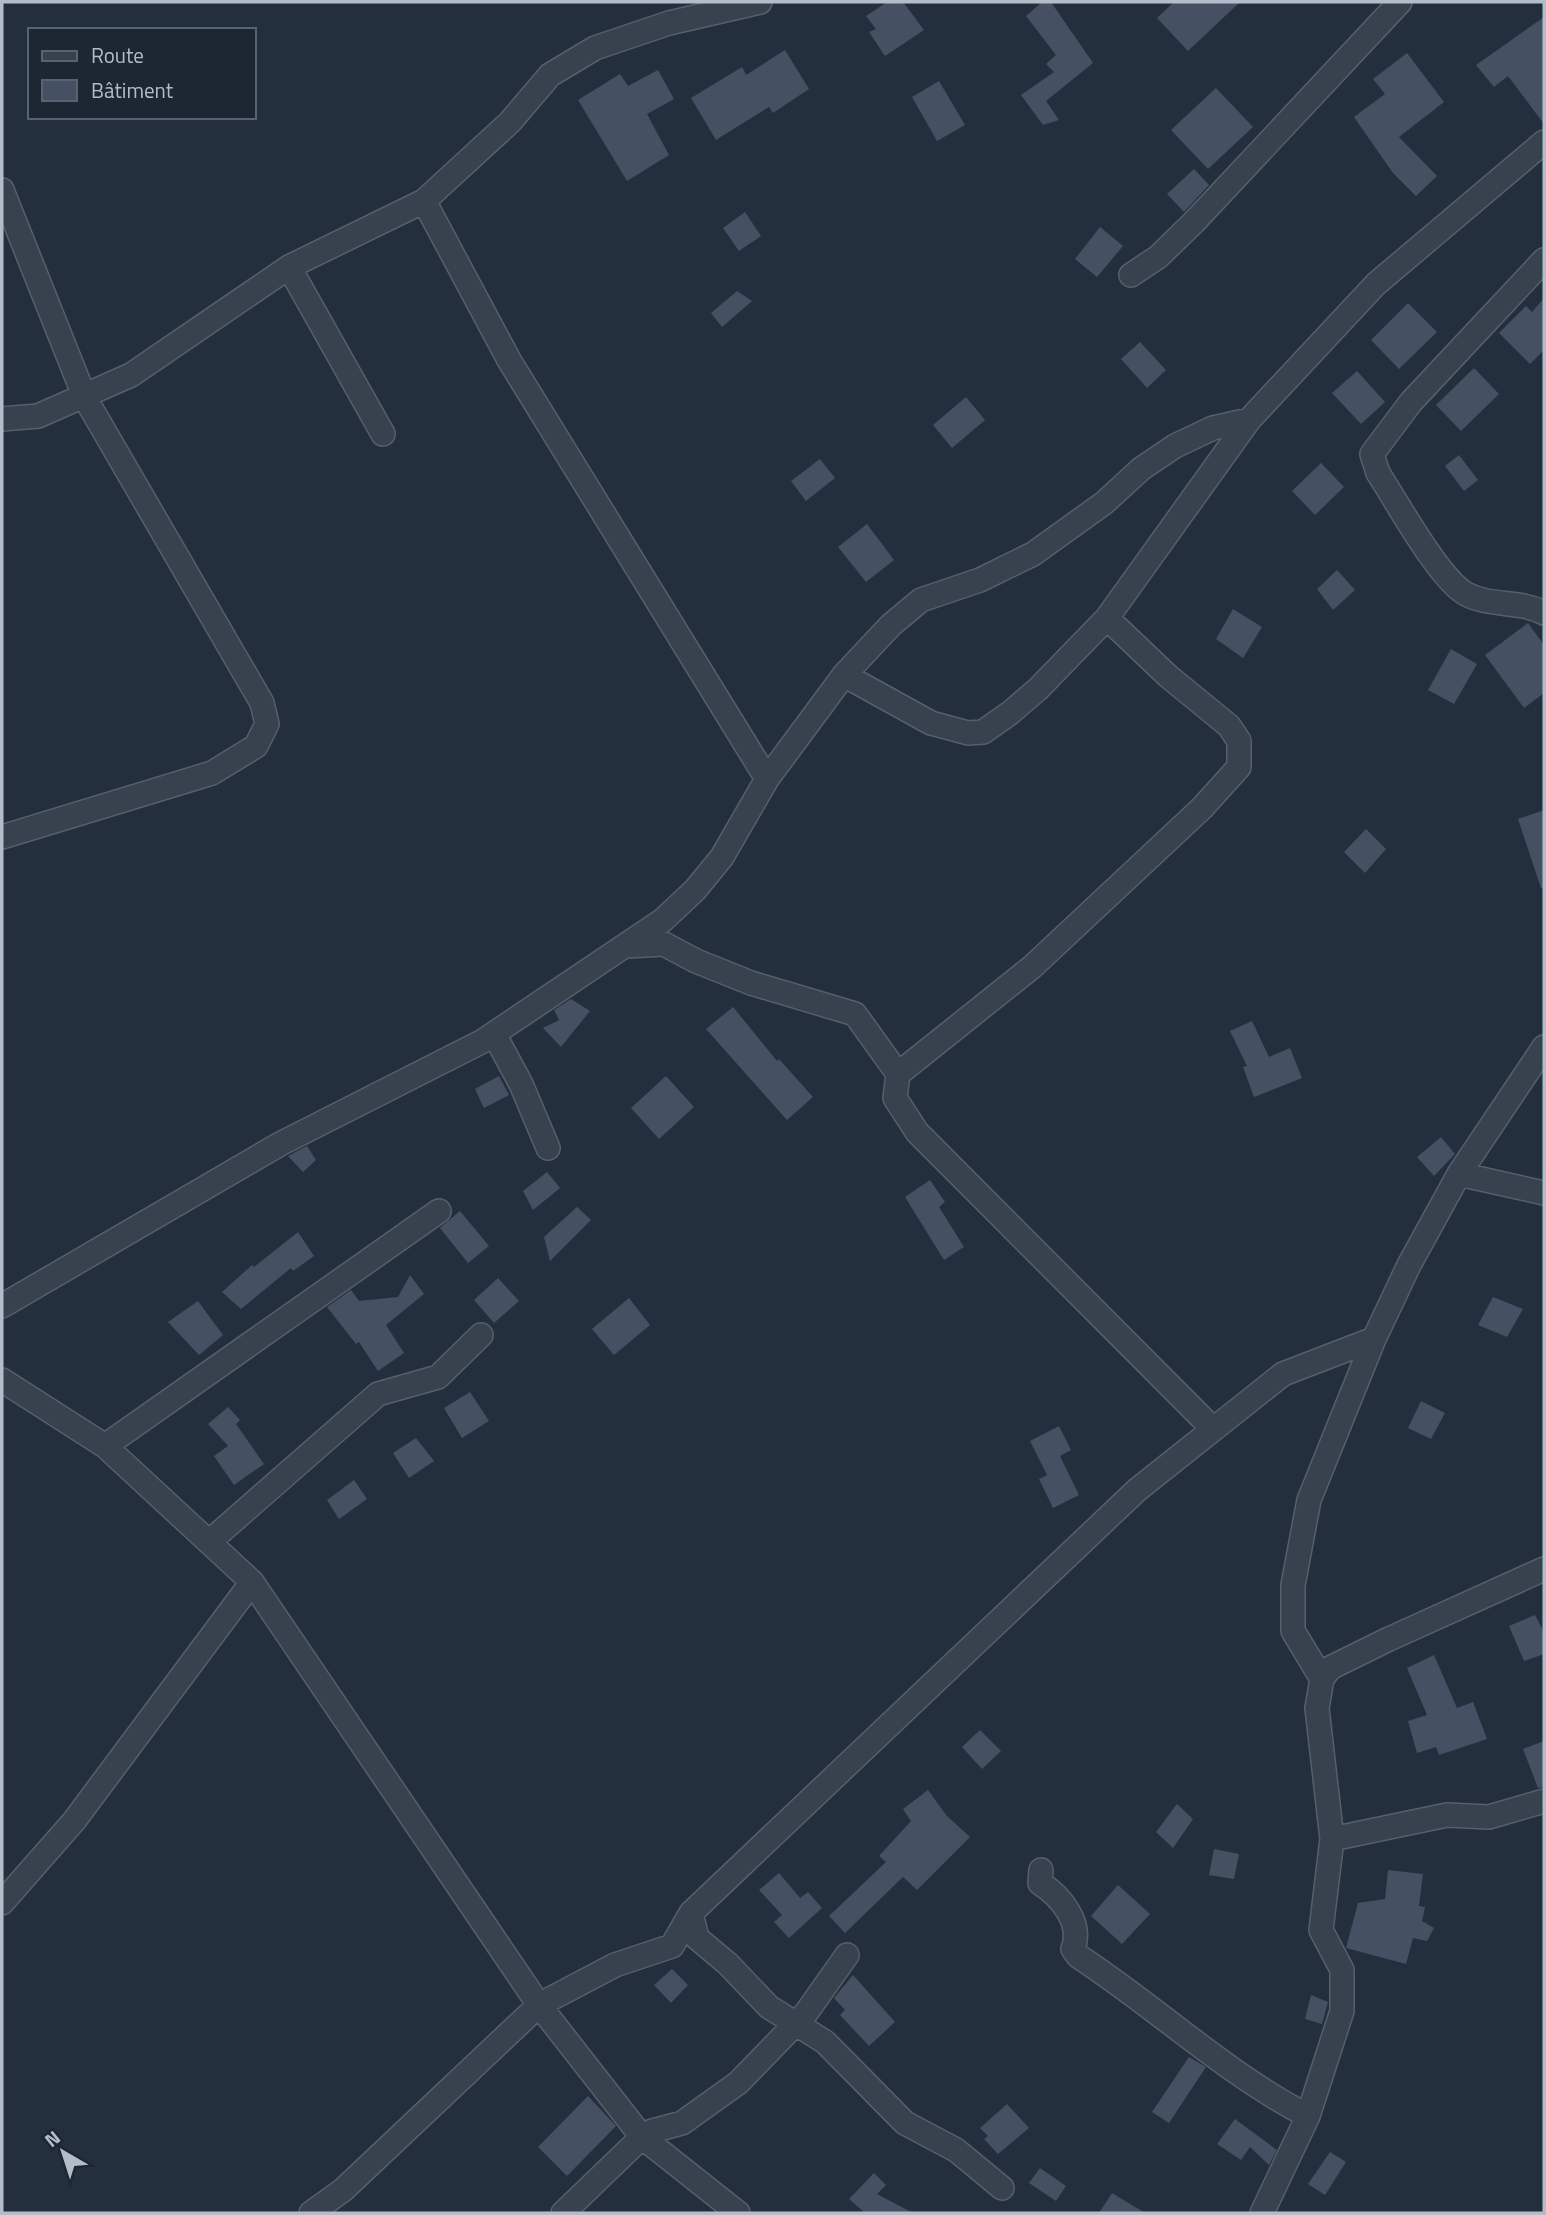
<svg xmlns="http://www.w3.org/2000/svg" width="1546" height="2215" font-family="'Titillium Web',sans-serif">
  <style>
    .building { fill: #455162 }
    .lines { fill: none; stroke-linecap: round; stroke-linejoin: round }
    .minor-casing { stroke: #565f6c; stroke-width: 26 }
    .minor { stroke: #38414e; stroke-width: 23 }
  </style>
  <rect width="100%" height="100%" fill="#242f3e"/>
  <!-- building -->
  <path class="building" d="M887,2H903L924,30L885,56L869,32L876,29L866,16Z
    M1042,2H1051L1093,63L1046,101L1059,120L1043,125L1021,95L1054,72L1046,64L1056,55L1026,16Z
    M1174,2H1240L1188,51L1157,18Z
    M1544,17V124L1508,76L1494,87L1476,65Z
    M785,50L809,89L773,113L769,107L716,140L691,98L742,67L746,75Z
    M1407,53L1444,102L1399,137L1437,176L1416,196L1393,173L1354,117L1385,94L1373,79Z
    M658,70L674,99L647,114L669,155L627,181L578,100L620,74L628,86Z
    M939,81L965,125L937,141L912,97Z
    M1216,88L1253,127L1208,169L1171,130Z
    M1194,169L1209,185L1184,212L1167,194Z
    M745,212L761,236L739,251L723,228Z
    M1100,227L1123,246L1097,277L1075,259Z
    M737,291L752,301L722,327L711,313Z
    M1544,298V350L1530,364L1499,333L1526,306L1532,312Z
    M1408,303L1437,332L1399,369L1371,340Z
    M1140,342L1166,370L1147,388L1121,359Z
    M1474,368L1499,394L1461,431L1436,405Z
    M1357,371L1385,402L1361,424L1332,393Z
    M966,397L985,420L952,448L933,425Z
    M1459,455L1478,480L1464,491L1445,466Z
    M820,459L835,478L806,501L791,481Z
    M1321,463L1344,487L1315,515L1292,491Z
    M867,524L894,560L866,582L838,547Z
    M1337,570L1355,590L1333,610L1317,589Z
    M1233,609L1262,627L1243,658L1216,639Z
    M1528,623L1544,645V693L1524,708L1485,655Z
    M1451,649L1477,664L1454,704L1428,690Z
    M1544,810V888H1541L1518,819Z
    M1366,829L1386,849L1365,873L1344,852Z
    M571,999L590,1011L561,1047L543,1028L559,1020L554,1010Z
    M733,1007L777,1061L779,1059L813,1097L787,1120L706,1029Z
    M1252,1021L1269,1057L1290,1048L1302,1078L1254,1097L1243,1067L1247,1066L1230,1031Z
    M499,1076L509,1095L484,1108L475,1089Z
    M666,1076L694,1107L659,1139L631,1108Z
    M1441,1137L1455,1154L1434,1176L1417,1157Z
    M307,1146L316,1160L303,1172L288,1156Z
    M547,1172L560,1188L533,1210L523,1191Z
    M930,1180L945,1202L939,1207L964,1247L944,1260L905,1197Z
    M577,1207L591,1220L550,1261L544,1237Z
    M460,1211L489,1246L468,1263L440,1228Z
    M298,1232L314,1256L293,1271L291,1268L241,1309L222,1292L252,1265L254,1267Z
    M410,1275L424,1294L386,1325L404,1353L378,1371L359,1342L356,1344L327,1307L351,1290L359,1301L398,1297Z
    M498,1278L519,1301L494,1323L474,1300Z
    M1493,1297L1523,1309L1507,1337L1478,1325Z
    M629,1298L650,1325L614,1355L592,1329Z
    M198,1301L223,1335L199,1355L168,1322Z
    M470,1392L489,1421L462,1438L444,1408Z
    M1421,1401L1445,1413L1431,1439L1408,1428Z
    M228,1407L240,1420L236,1424L264,1464L234,1485L214,1456L228,1446L208,1424Z
    M1059,1426L1071,1450L1060,1456L1079,1495L1053,1508L1039,1479L1047,1475L1030,1441Z
    M416,1438L434,1461L409,1478L393,1453Z
    M354,1480L367,1499L339,1519L327,1500Z
    M1535,1615L1544,1632V1654L1524,1661L1509,1626Z
    M1434,1655L1457,1708L1473,1702L1487,1739L1439,1755L1436,1747L1417,1753L1408,1721L1427,1715L1407,1668Z
    M980,1730L1001,1751L982,1769L962,1747Z
    M1544,1741V1787L1538,1788L1523,1749Z
    M928,1790L946,1815L970,1837L917,1890L903,1877L845,1933L829,1916L886,1862L879,1856L911,1821L903,1809Z
    M1177,1804L1193,1819L1173,1848L1156,1832Z
    M1214,1849L1239,1854L1234,1879L1209,1875Z
    M1388,1870L1423,1874L1419,1906L1425,1907L1422,1921L1434,1928L1427,1941L1413,1938L1406,1964L1346,1948L1358,1903L1385,1899Z
    M779,1873L800,1898L808,1892L822,1908L789,1938L774,1922L782,1915L759,1890Z
    M1118,1885L1150,1914L1122,1944L1091,1916Z
    M672,1969L688,1985L671,2003L654,1985Z
    M853,1975L895,2022L869,2046L840,2015L845,2010L834,1998Z
    M1311,1995L1328,2002L1322,2024L1305,2019Z
    M1189,2057L1206,2067L1169,2123L1152,2112Z
    M588,2096L616,2126L567,2176L538,2147Z
    M1007,2104L1029,2128L998,2154L984,2139L988,2136L980,2128Z
    M1235,2119L1277,2150L1269,2165L1250,2147L1241,2160L1217,2144Z
    M1330,2152L1346,2162L1325,2195L1308,2184Z
    M1040,2168L1066,2186L1056,2201L1029,2183Z
    M874,2173L886,2185L877,2194L913,2213H865L849,2199Z
    M1112,2193L1145,2213H1099Z"/>
  <g class="lines">
    <!-- minor casing -->
    <g class="minor-casing">
      <path id="minor" d="M2,190L85,398L262,703L267,724L256,746L212,773L2,837
        M424,201L509,360L767,779
        M1544,260L1411,402L1372,454L1378,473C1397,502 1439,579 1466,594C1491,607 1520,600 1544,613
        M289,267L383,434
        M1131,275L1158,257L1194,222L1400,2
        M2,419L38,416L131,375L289,267L424,201L510,122L550,75L595,48L669,23L760,2
        M844,675L931,723L968,733L983,732L1010,713L1038,689L1107,618L1249,420L1376,284L1544,142
        M627,946L664,944L696,961L751,983L855,1014L898,1074L895,1098L917,1132L1213,1429
        M494,1034L521,1084L548,1148
        M898,1074L1032,967L1202,808L1239,767V741L1229,726L1168,676L1107,618
        M1459,1174L1544,1193
        M2,1306L280,1144L483,1041L663,920L695,890L722,857L767,779L844,675L891,625L921,600L980,580L1033,554L1104,503L1141,469L1175,446L1213,428L1249,420
        M2,1380L105,1446L252,1582L539,2005L642,2137L738,2213
        M105,1446L439,1211
        M209,1542L378,1394L438,1377L481,1335
        M1322,1679L1330,1668L1389,1639L1544,1569
        M1332,1839L1447,1815L1489,1817L1544,1801
        M1041,1870L1040,1883C1060,1896 1083,1922 1073,1949L1078,1956C1156,2007 1225,2073 1308,2116
        M2,1903L74,1821L252,1582
        M691,1913L697,1938L728,1964L769,2007L825,2042L905,2123L956,2150L1002,2188
        M311,2213L343,2190L539,2005L615,1965L672,1946L691,1913L1137,1490L1283,1374L1374,1339
        M563,2213L642,2137L652,2131L682,2123L738,2083L806,2013L847,1955
        M1262,2213L1308,2116L1342,2011V1970L1321,1930L1332,1839L1317,1708L1322,1679L1293,1631V1585L1309,1500L1374,1339L1409,1265L1459,1174L1544,1047"/>
    </g>
    <!-- minor -->
    <use href="#minor" class="minor"/>
  </g>
  <!-- border -->
  <rect width="1546" height="2215" fill="none" stroke="#b4bcc9" stroke-width="7"/>
  <!-- legend -->
  <rect x="28" y="28" width="228" height="91" fill="#1d2633" stroke="#59626f" stroke-width="2"/>
  <rect x="42" y="51" width="35" height="10" fill="#38414e" stroke="#59626f" stroke-width="2"/>
  <text x="91" y="63" font-size="21" fill="#b4bcc9">Route</text>
  <rect x="42" y="80" width="35" height="21" fill="#455162" stroke="#59626f" stroke-width="2"/>
  <text x="91" y="98" font-size="21" fill="#b4bcc9">Bâtiment</text>
  <!-- north arrow -->
  <g transform="translate(63 2152) rotate(321)" stroke="#1d2633" stroke-width="5" paint-order="stroke">
  <path d="M0-5L12 26L0 18L-12 26Z" fill="#b4bcc9"/>
  <text y="-10" font-size="19" font-weight="bold" text-anchor="middle" fill="#b4bcc9">N</text>
  </g>
</svg>
